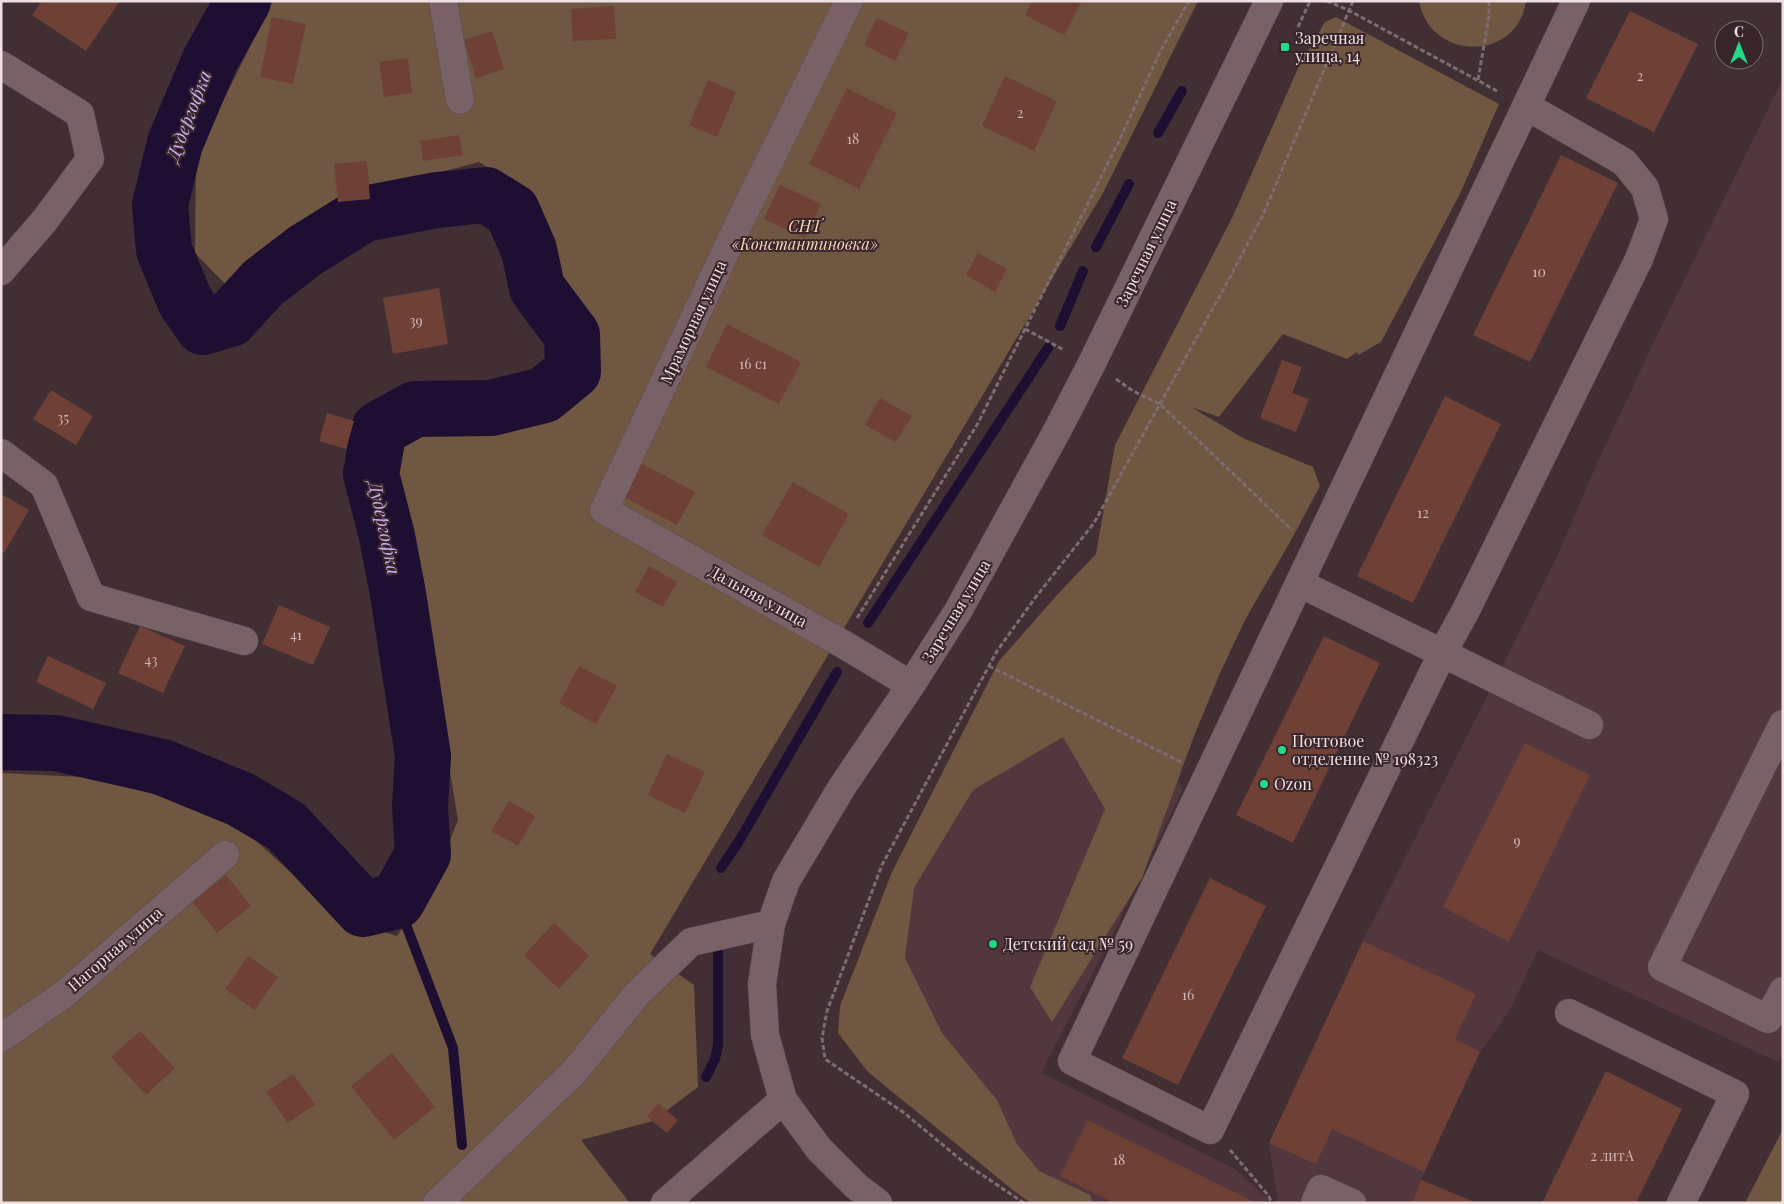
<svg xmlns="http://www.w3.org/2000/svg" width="1784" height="1204" font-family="'Playfair Display',serif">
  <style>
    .built { fill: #52383e }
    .green { fill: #6f5741 }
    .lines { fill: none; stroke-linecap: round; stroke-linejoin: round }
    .stream { stroke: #1e0f32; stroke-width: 10 }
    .river { stroke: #1e0f32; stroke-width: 56 }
    .building { fill: #6f4036 }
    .minor-casing { stroke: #5b4b4f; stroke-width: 29 }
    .path { stroke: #7d6c70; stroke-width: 3; stroke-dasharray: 5 2.5; stroke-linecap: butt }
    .minor { stroke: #786267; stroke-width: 28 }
    .poi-dot { fill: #23d886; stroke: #38252a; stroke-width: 2 }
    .labels { text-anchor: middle; stroke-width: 4; stroke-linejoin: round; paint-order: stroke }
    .number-label { font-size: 14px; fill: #ceb8b8 }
    .poi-label { font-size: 16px; fill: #eee0e3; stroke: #38252a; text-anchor: start }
    .park-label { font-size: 16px; font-style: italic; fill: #fbd8b7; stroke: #38252a }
    .street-label { font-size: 16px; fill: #eee0e3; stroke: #38252a }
    .water-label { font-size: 18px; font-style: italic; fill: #c9b1f4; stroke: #38252a }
  </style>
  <rect width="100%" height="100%" fill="#422f34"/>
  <!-- built -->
  <path class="built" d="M1783,78V1053L1778,1062L1538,950L1510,1010L1480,1052L1421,1180L1472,1201V1203H1278L1269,1143L1363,941L1506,659L1561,548L1600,457L1653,344Z
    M1006,685L1173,767L1182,791L1116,928L1041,1073L1235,1169L1266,1197L1268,1203H1056L872,960Z"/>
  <!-- green -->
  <path class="green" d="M273,1H1198L1103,193L650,954L694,985L698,1087L653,1121L581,1140L629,1202L627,1203H1V773L102,778L232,819L342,919L397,936L435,878L458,820L423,608L393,468L406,432L492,425L575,399L601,350L559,277L530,194L479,162L346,197L229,288L195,253L196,155Z
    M1419,1H1526C1518,62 1430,62 1419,1Z
    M1336,17L1499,104L1460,194L1381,342L1358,355L1357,352L1347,359L1283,334L1219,417L1191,407L1243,438L1313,467L1320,486L1289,544L1246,618L1220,673L1194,736L1142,878L1052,1022L1030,987L1105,809L1063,737L973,790L914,888L905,958L942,1033L997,1100L1017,1144L1039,1171L1090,1195L1093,1203H1031L1014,1191L868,1072L838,1033L840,1006L892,872L999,661L1057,595L1096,554L1115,445L1233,216L1299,66L1325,22Z
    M1783,1129V1203H1745Z"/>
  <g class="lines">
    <!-- stream -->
    <path class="stream" d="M1158,133L1182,91
      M1096,247L1129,184
      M1060,326L1083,271
      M868,623L1048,348
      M721,868L739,841L837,672
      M397,901L453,1048L462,1145
      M706,1077L715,1059L718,1045V952"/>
    <!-- river -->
    <path class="river" d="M1,742L56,743L162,767L240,799L286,826L363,909L397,901L423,854L420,807L423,756L398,594L387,536L371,474L379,429L415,409L491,408L544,395L573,371L572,335L537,288L529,250L512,211L486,195L437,200L364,214L306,250L263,283L230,319L203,327L185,301L164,250L160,205L175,143L210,60L243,1"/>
  </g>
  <!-- building -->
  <path class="building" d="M42,1H120L86,51L32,15Z
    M1032,1H1082L1064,35L1025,15Z
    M614,6L616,39L573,41L571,9Z
    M1630,11L1698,44L1654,132L1586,98Z
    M272,17L306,24L293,84L260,77Z
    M877,18L909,33L895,61L864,45Z
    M492,31L504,69L476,78L464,40Z
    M408,58L412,93L384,97L379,62Z
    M1005,76L1057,101L1034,151L982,126Z
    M708,80L736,92L717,137L689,125Z
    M847,88L897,113L859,189L809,164Z
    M459,135L463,155L423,161L420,141Z
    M1561,155L1618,183L1530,362L1473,335Z
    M367,161L370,199L338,202L334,164Z
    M780,185L821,204L805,238L764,219Z
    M978,253L1007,269L995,292L966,275Z
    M439,288L448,344L393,354L383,298Z
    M727,324L801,362L779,404L706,367Z
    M1282,360L1302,367L1292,393L1309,399L1296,432L1260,418Z
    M51,390L93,416L76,445L33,419Z
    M1445,396L1501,424L1413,603L1357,576Z
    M880,398L912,416L896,442L865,425Z
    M327,413L354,421L346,449L319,441Z
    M641,463L695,492L677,525L624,497Z
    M793,482L849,514L819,567L762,535Z
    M1,494L29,510L4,553L1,552Z
    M649,566L677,582L663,607L635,592Z
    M279,605L330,627L313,665L262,644Z
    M140,626L185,646L163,693L118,673Z
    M1324,636L1380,663L1293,843L1236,815Z
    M48,656L106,683L93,709L36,682Z
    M579,666L617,686L596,724L559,703Z
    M1525,743L1590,775L1509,942L1443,907Z
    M667,754L705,772L685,813L648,795Z
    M509,801L535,816L518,846L491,831Z
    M226,875L251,906L217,933L192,902Z
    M1210,878L1266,906L1178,1085L1122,1058Z
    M554,923L589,956L559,989L524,955Z
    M1363,941L1476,994L1455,1039L1480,1052L1424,1172L1332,1129L1316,1164L1269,1143Z
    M248,956L278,977L255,1010L225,989Z
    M140,1031L175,1068L146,1095L111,1057Z
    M392,1053L435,1107L394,1140L351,1086Z
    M1606,1071L1682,1109L1636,1203H1542Z
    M293,1074L315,1104L288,1123L266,1092Z
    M658,1103L678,1120L667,1133L647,1117Z
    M1088,1120L1134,1143L1257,1203H1114L1060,1176Z
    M1421,1180L1472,1201V1203H1412Z"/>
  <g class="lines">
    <!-- minor casing -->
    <g class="minor-casing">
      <path id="minor" d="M443,1L460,100
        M849,1L741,219L604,510L843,644L911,685
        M1,65L80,114L90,159L45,220L1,271
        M1526,106L1624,162L1645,188L1654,219L1639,259L1466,610L1443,652L1210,1130L1072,1061L1576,1
        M1,453L44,485L91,597L244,641
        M1299,583L1589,725
        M1783,724L1662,967L1768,1019L1783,991
        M1569,1013L1735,1094L1681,1203
        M1,1038L63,995L225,855
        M437,1203L575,1071L637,994L691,942L771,924
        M665,1203L783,1100
        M878,1203L856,1186L819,1149L783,1100L765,1035L762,984L771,924L786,881L842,787L911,685L958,611L1058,429L1091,365L1269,1
        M1315,1203L1321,1189L1352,1203"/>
    </g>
    <!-- path -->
    <path class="path" d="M1327,1L1348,10L1499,92
      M1298,27L1310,1
      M1478,80L1489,16V1
      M1025,329L1064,350
      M1116,379L1133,391L1160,404L1292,530
      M857,618L977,425L1118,143L1160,52L1189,1
      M989,666L1181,762
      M1230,1150L1268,1195L1272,1203
      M1024,1203L966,1164L903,1112L825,1059L822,1038L827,1011L882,865L997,651L1035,598L1094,523L1223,290L1263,215L1353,1"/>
    <!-- minor -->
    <use href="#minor" class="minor"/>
  </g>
  <!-- markers -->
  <g class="poi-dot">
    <rect x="1280" y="42" width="10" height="10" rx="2.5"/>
    <circle cx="1282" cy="750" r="5"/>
    <circle cx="1264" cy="784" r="5"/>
    <circle cx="993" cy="944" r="5"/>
  </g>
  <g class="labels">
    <!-- number labels -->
    <g class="number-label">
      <text x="1640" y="81">2</text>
      <text x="1020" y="118">2</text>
      <text x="853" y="144">18</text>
      <text x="1539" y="277">10</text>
      <text x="416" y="326">39</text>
      <text x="753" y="369">16 с1</text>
      <text x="63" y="423">35</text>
      <text x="1423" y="518">12</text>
      <text x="296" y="640">41</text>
      <text x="151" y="665">43</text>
      <text x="1517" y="846">9</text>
      <text x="1188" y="1000">16</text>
      <text x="1612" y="1161">2 литА</text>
      <text x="1119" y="1165">18</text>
    </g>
    <!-- poi labels -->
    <g class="poi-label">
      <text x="1295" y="44">Заречная<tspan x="1295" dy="18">улица, 14</tspan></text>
      <text x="1292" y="747">Почтовое<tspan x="1292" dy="18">отделение № 198323</tspan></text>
      <text x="1274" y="790">Ozon</text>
      <text x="1003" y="950">Детский сад № 59</text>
    </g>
    <!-- park labels -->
    <g class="park-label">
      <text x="805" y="232">СНТ<tspan x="805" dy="18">«Константиновка»</tspan></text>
    </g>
    <!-- street labels -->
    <g class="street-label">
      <text transform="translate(1146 253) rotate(-64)" y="6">Заречная улица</text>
      <text transform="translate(693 322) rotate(-65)" y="6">Мраморная улица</text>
      <text transform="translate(758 596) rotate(29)" y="6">Дальняя улица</text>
      <text transform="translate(956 611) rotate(-59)" y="6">Заречная улица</text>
      <text transform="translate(115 949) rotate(-41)" y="6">Нагорная улица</text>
    </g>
    <!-- water labels -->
    <g class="water-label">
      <text transform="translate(189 116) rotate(-69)" y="6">Дудергофка</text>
      <text transform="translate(384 528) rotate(78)" y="6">Дудергофка</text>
    </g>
  </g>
  <!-- border -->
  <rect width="1784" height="1204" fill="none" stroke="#eee0e3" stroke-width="5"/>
  <!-- north arrow -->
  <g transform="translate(1739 45)"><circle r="24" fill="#38252a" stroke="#817074"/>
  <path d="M0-4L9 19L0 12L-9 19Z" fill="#23d886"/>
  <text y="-8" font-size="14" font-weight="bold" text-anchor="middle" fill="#eee0e3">С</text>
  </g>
</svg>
